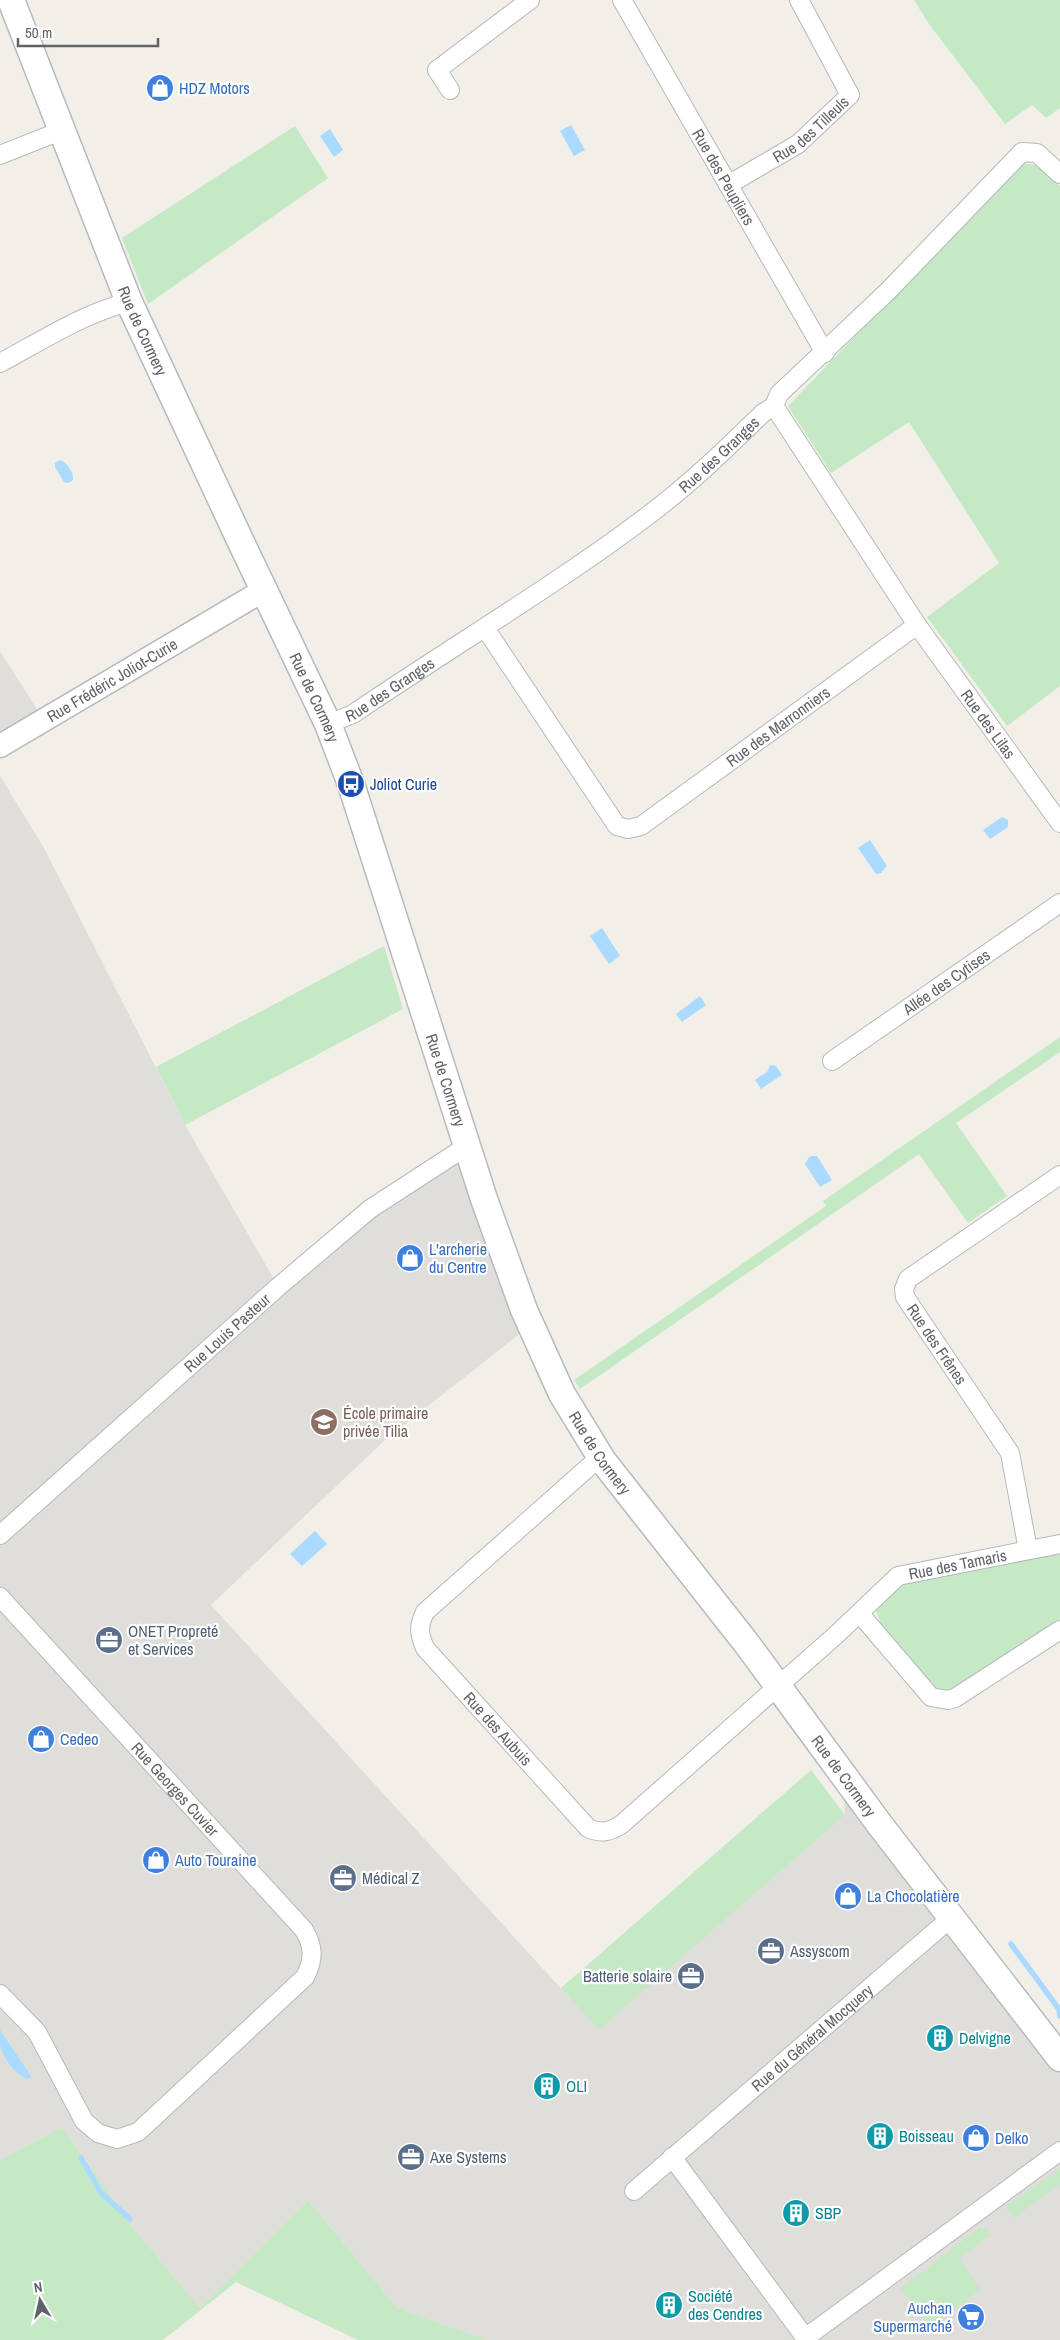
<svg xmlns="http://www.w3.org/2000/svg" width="1060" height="2340" font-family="'Archivo Narrow',sans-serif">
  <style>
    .industrial { fill: #e0deda }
    .green { fill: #c5e8c5 }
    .water { fill: #aadaff }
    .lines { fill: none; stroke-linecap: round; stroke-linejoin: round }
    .stream { stroke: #aadaff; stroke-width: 5.5 }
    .minor-casing { stroke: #b5b8bc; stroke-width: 20 }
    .tertiary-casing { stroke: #b5b8bc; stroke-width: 25 }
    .secondary-casing { stroke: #b6babf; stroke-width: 29 }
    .minor { stroke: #fff; stroke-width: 18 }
    .tertiary { stroke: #fff; stroke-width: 22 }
    .secondary { stroke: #fff; stroke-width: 26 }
    .labels { text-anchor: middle; stroke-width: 4.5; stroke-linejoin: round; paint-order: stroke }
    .shop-label { font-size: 16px; fill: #366cbe; stroke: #fff; text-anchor: start }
    .street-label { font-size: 16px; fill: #5f6368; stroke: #fff }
    .transit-label { font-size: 16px; fill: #164399; stroke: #fff; text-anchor: start }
    .education-label { font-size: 16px; fill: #785e54; stroke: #fff; text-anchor: start }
    .service-label { font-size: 16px; fill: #4e5e75; stroke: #fff; text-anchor: start }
    .culture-label { font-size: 16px; fill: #0d838f; stroke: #fff; text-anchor: start }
  </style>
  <rect width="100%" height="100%" fill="#f1efe8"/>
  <!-- industrial -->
  <path class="industrial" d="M0,651L43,719L0,746Z
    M0,776L44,848L185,1125L278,1286L455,1153L522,1332L386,1439L211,1605L598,2029L845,1815L842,1770L1060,2059V2340H487L397,2308L308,2200L200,2308L129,2223L62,2127L0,2160Z"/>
  <!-- green -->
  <path class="green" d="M914,0H1060V108L1046,118L1032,105L1005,124L929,24Z
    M295,126L328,178L148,304L122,238Z
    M1022,163L1042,166L1060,186V686L1007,726L927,617L999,563L909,422L831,473L788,406Z
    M384,946L403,1009L185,1125L156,1067Z
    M1060,1037V1052L956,1123L1007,1196L968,1223L919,1154L580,1389L574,1380L826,1206L823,1201Z
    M1060,1552V1619L950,1692L931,1689L880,1622L876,1610L882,1597L901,1584Z
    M811,1770L845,1815L598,2030L561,1988Z
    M62,2127L129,2223L200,2308L308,2200L397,2308L487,2340H358L236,2282L163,2340H0V2160Z
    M1060,2168V2184L1014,2218L1005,2207Z
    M979,2228L985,2229L990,2235L960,2258L980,2290L929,2328L901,2288Z"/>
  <!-- water -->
  <path class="water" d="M571,125L585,150L574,156L560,131Z
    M330,129L343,150L334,157L320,136Z
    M60,460C67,462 74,473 73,480L68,483L64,482L55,467V463Z
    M1002,817L1008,820V827L990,839L983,830Z
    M870,840L887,866L881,873L876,874L858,848Z
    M602,928L620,956L609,964L590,936Z
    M700,996L706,1005L682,1022L676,1014Z
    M770,1065L776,1066L782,1075L761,1089L755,1080L768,1071Z
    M812,1156H817L832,1180L820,1187L805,1164L809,1157Z
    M315,1531L327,1544L302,1566L290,1554Z
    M0,2030L31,2076L29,2079C17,2078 4,2058 0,2047C0,2042 0,2035 0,2030Z"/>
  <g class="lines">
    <!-- stream -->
    <path class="stream" d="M1011,1944L1059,2009L1060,2016
      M81,2158L101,2193L130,2219"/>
    <!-- minor casing -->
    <g class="minor-casing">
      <g id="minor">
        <path id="s1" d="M622,0L825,353"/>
        <path d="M450,90L437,70L530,0"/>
        <path d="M0,155L63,130"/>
        <path id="s2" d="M728,185L798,144L850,95L799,0"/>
        <path d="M0,363C41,341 84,313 129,302"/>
        <path id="s3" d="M917,625L1060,823"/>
        <path id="s4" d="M485,628L617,826L628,829L641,826L917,625L774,406"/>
        <path id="s5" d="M328,724L353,714C451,647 555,586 650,514C691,483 727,448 763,413L774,406L779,394L888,291L1022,152L1037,153L1060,174"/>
        <path id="s6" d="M832,1061L1060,903"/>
        <path id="s7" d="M600,1457L425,1612C418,1627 419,1634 425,1648L588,1828C601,1834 610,1832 622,1824L836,1635L898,1576L1060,1544"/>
        <path id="s8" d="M0,1535L278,1287L370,1209L467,1146"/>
        <path d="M1028,1550L1010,1453L905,1297L904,1289L908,1279L1060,1175"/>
        <path id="s9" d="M0,1597L304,1930C314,1947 314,1960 305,1977L138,2132L117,2139L98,2133L84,2121L37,2032L0,1994"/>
        <path d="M860,1614L931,1697L948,1700L955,1698L1060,1630"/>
        <path d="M672,2157L807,2340"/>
        <path id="s10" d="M634,2191L952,1917"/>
        <path d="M805,2338L1060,2151"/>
      </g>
    </g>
    <!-- tertiary casing -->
    <g class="tertiary-casing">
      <g id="tertiary">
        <path id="s11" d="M0,746L264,590"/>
      </g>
    </g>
    <!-- secondary casing -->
    <g class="secondary-casing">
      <g id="secondary">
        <path id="s12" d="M11,0L129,302L240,540L328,724L351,784L484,1199L524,1310L562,1394L603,1461L747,1644L880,1825L1060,2058"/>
      </g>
    </g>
    <!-- minor -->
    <use href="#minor" class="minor"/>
    <!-- tertiary -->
    <use href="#tertiary" class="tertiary"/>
    <!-- secondary -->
    <use href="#secondary" class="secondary"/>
  </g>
  <!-- icons -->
  <defs>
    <g id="shop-disc" transform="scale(1.4375)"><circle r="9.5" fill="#3f7fe0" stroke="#fff"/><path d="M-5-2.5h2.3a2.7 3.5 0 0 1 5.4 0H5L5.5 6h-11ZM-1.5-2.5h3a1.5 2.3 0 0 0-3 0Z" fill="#fff"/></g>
    <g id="bus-disc" transform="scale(1.4375)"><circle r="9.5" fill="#1a4fb4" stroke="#fff"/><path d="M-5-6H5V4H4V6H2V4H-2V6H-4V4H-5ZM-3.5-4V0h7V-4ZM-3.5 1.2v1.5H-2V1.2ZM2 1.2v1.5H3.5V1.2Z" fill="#fff"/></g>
    <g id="school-disc" transform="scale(1.4375)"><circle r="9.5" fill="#8d6e63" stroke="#fff"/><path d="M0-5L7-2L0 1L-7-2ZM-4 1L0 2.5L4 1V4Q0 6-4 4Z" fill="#fff"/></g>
    <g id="office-disc" transform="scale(1.4375)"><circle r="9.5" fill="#5c6f8a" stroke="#fff"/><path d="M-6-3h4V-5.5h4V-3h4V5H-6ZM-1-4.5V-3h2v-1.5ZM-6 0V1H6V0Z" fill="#fff"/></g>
    <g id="building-disc" transform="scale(1.4375)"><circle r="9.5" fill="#0f9aa8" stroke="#fff"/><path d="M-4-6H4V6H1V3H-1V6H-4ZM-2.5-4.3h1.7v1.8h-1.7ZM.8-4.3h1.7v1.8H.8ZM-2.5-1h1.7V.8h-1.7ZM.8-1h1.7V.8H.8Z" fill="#fff"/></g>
    <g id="supermarket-disc" transform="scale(1.4375)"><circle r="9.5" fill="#3f7fe0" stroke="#fff"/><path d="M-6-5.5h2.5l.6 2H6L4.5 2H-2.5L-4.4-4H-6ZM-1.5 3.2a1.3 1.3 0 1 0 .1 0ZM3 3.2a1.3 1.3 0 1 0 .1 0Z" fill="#fff"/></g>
  </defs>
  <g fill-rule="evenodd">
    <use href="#shop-disc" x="160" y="88"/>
    <use href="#bus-disc" x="351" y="784"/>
    <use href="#shop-disc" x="410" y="1258"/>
    <use href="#school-disc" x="324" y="1422"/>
    <use href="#office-disc" x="109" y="1640"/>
    <use href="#shop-disc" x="41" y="1739"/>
    <use href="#shop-disc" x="156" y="1860"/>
    <use href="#office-disc" x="343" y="1878"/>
    <use href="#shop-disc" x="848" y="1896"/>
    <use href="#office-disc" x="771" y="1951"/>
    <use href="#office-disc" x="691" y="1976"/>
    <use href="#building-disc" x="940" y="2038"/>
    <use href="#building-disc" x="547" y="2086"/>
    <use href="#building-disc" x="880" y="2136"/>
    <use href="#shop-disc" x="976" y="2138"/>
    <use href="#office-disc" x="411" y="2157"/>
    <use href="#building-disc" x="796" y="2213"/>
    <use href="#building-disc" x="669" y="2305"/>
    <use href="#supermarket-disc" x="971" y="2317"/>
  </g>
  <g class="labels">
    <!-- shop labels -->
    <g class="shop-label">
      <text x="179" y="94">HDZ Motors</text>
      <text x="429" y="1255">L'archerie<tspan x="429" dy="18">du Centre</tspan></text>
      <text x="60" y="1745">Cedeo</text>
      <text x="175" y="1866">Auto Touraine</text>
      <text x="867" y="1902">La Chocolatière</text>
      <text x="995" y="2144">Delko</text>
      <text x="952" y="2314" text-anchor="end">Auchan<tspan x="952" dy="18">Supermarché</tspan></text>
    </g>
    <!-- street labels -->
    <g class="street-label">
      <text dy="6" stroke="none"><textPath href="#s2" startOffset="100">Rue des Tilleuls</textPath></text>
      <text dy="6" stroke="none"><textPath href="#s1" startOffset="204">Rue des Peupliers</textPath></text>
      <text dy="6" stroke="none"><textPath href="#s12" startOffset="356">Rue de Cormery</textPath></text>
      <text dy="6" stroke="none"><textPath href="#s5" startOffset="476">Rue des Granges</textPath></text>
      <text dy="6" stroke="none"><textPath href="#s11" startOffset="130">Rue Frédéric Joliot-Curie</textPath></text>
      <text dy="6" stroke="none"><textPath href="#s5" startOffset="71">Rue des Granges</textPath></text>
      <text dy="6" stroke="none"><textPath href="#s12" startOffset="761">Rue de Cormery</textPath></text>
      <text dy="6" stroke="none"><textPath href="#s3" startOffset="122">Rue des Lilas</textPath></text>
      <text dy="6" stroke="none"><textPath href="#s4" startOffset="432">Rue des Marronniers</textPath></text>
      <text dy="6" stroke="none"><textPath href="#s6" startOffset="139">Allée des Cytises</textPath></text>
      <text dy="6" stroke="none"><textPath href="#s12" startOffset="1166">Rue de Cormery</textPath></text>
      <text dy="6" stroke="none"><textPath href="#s8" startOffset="304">Rue Louis Pasteur</textPath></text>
      <text transform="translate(937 1344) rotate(56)" y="6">Rue des Frênes</text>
      <text dy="6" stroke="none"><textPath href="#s12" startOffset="1571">Rue de Cormery</textPath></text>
      <text dy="6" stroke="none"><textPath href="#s7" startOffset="982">Rue des Tamaris</textPath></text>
      <text dy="6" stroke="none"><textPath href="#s7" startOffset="380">Rue des Aubuis</textPath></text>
      <text dy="6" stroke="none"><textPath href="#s12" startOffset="1976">Rue de Cormery</textPath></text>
      <text dy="6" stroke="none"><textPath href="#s9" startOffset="260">Rue Georges Cuvier</textPath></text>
      <text dy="6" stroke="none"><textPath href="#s10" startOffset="235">Rue du Général Mocquery</textPath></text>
    </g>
    <!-- transit labels -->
    <g class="transit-label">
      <text x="370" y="790">Joliot Curie</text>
    </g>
    <!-- education labels -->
    <g class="education-label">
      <text x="343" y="1419">École primaire<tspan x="343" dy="18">privée Tilia</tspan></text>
    </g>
    <!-- service labels -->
    <g class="service-label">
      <text x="128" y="1637">ONET Propreté<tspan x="128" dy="18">et Services</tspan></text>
      <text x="362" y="1884">Médical Z</text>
      <text x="790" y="1957">Assyscom</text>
      <text x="672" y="1982" text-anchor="end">Batterie solaire</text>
      <text x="430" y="2163">Axe Systems</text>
    </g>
    <!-- culture labels -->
    <g class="culture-label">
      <text x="959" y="2044">Delvigne</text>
      <text x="566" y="2092">OLI</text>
      <text x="899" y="2142">Boisseau</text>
      <text x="815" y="2219">SBP</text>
      <text x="688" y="2302">Société<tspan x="688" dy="18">des Cendres</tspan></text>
    </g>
  </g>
  <!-- north arrow -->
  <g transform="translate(40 2300) rotate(351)" stroke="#ffffff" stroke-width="4" paint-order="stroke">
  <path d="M0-4L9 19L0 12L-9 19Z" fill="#5f6368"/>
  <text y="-8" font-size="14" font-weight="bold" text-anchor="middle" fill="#5f6368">N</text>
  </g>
  <!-- scale -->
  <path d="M18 38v8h140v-8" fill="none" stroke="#5f6368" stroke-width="2.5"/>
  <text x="25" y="38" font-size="15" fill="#5f6368" stroke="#ffffff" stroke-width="4" paint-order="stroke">50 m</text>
</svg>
